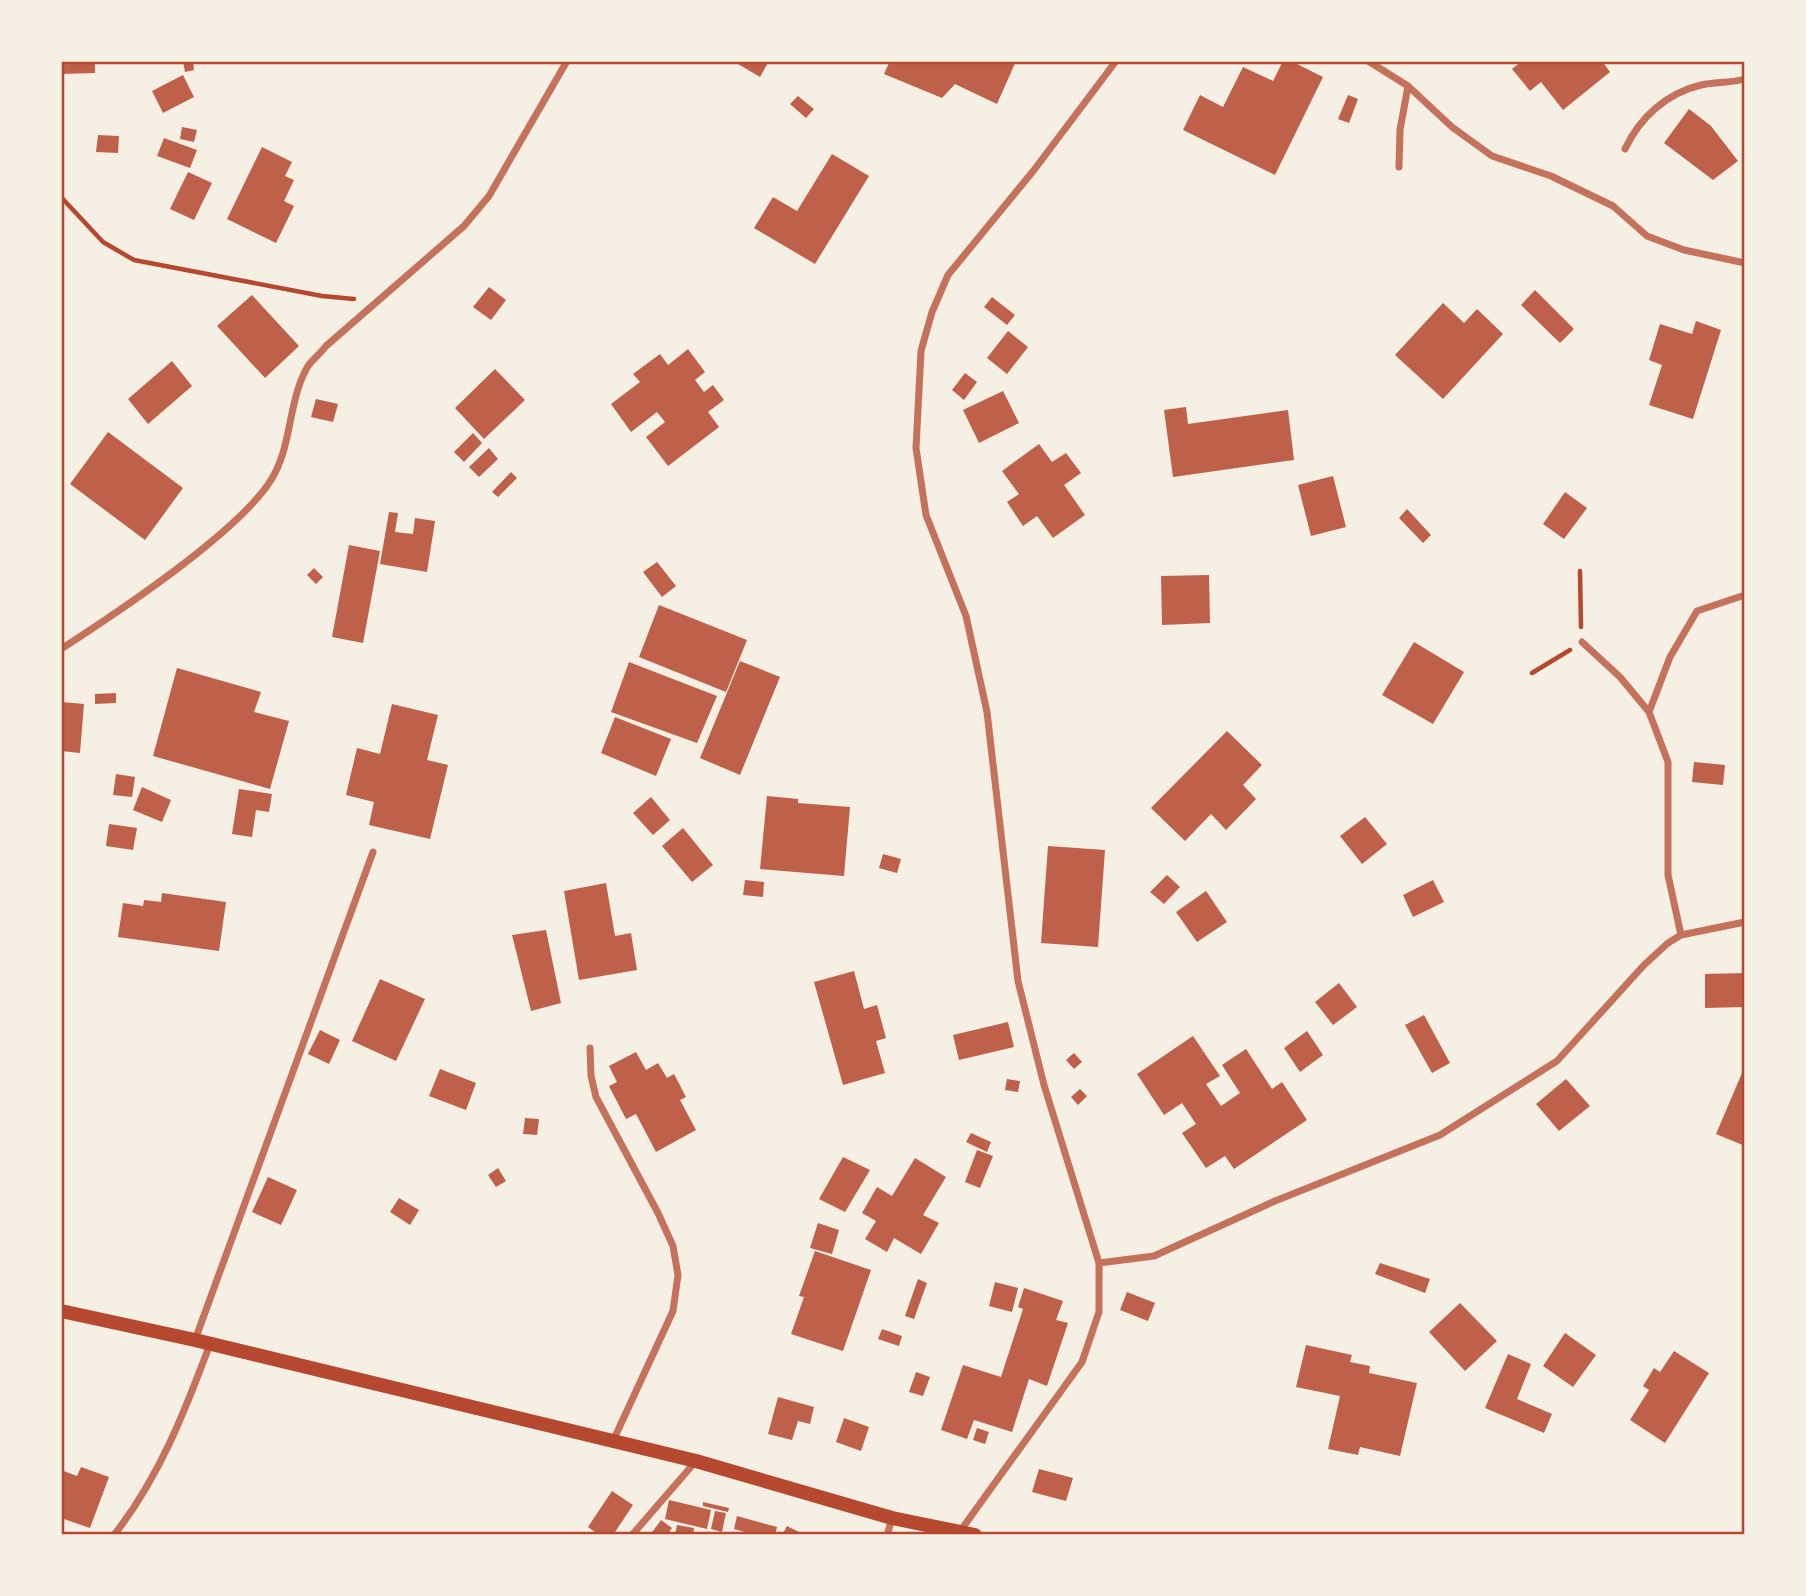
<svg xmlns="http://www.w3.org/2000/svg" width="1806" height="1596" font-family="'Noto Sans',sans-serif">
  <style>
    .building { fill: #bf614a }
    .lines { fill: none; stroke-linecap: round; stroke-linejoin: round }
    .path { stroke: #b5482f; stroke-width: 4.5 }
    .minor { stroke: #c5725c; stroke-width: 7 }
    .secondary { stroke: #b5482f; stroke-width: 14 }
    .neatline { fill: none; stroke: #b5482f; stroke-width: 2.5 }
  </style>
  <rect width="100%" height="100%" fill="#f6efe4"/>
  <!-- building -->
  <path class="building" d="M61,61H95V73L61,74Z
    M183,61H193L194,70L185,72Z
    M733,61H769L760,77Z
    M890,61H1016L997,104L955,84L942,98L884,74Z
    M1283,61H1291L1323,77L1275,175L1183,130L1200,95L1223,107L1243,67L1273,81Z
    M1522,61H1602L1610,72L1563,110L1541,82L1530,91L1512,69Z
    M183,75L194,97L163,113L152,91Z
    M1348,95L1358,99L1349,123L1338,119Z
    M798,96L814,109L806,118L790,104Z
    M1689,109L1711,126L1738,161L1713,180L1664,143Z
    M182,127L197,130L194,142L180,139Z
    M98,135L119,136L118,153L96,152Z
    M164,138L197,150L190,168L157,156Z
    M262,147L292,162L285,176L294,180L284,201L294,206L276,243L227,219Z
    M832,154L869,176L815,264L754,228L773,197L797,211Z
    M188,172L212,183L194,220L170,209Z
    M489,287L506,300L491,320L473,307Z
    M1535,290L1574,329L1560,343L1521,305Z
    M252,295L299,346L265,378L217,326Z
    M992,297L1015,315L1007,325L984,307Z
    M1443,303L1464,323L1477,309L1503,334L1443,399L1395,355Z
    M1696,321L1721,330L1693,419L1649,405L1662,365L1649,360L1660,324L1692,334Z
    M1008,331L1028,347L1007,374L987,358Z
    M688,349L705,372L695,380L704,392L713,385L724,400L708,412L719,427L668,466L646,437L665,422L657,412L631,432L611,404L640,382L633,374L660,354L668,365Z
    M172,361L192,386L148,424L128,399Z
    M495,369L525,400L484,439L455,408Z
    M965,373L977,382L964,400L952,390Z
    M1003,391L1019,423L979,443L963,410Z
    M316,399L338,404L333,422L311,417Z
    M1186,407L1188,424L1288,410L1294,460L1173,477L1164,410Z
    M108,432L183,488L145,540L70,484Z
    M473,433L482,443L464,462L454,452Z
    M1039,444L1052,462L1066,453L1081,473L1064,485L1085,515L1053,538L1037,516L1023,526L1007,502L1019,494L1002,471Z
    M489,448L498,459L479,477L469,467Z
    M511,472L517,478L498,497L492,492Z
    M1333,476L1346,527L1311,536L1298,485Z
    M1565,492L1587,508L1564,539L1543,524Z
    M1407,509L1431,535L1423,543L1399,518Z
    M389,512L398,513L395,532L413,534L415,518L435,521L427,572L380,564Z
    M349,545L380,551L363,643L332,637Z
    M657,562L676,586L662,597L643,572Z
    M314,568L323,577L316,584L307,575Z
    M1209,575L1210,623L1162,625L1161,576Z
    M659,605L747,640L726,692L639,657Z
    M1414,642L1464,672L1433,724L1382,695Z
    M740,661L780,677L740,775L700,758Z
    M629,662L717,696L697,743L611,712Z
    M177,668L261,692L254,712L289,721L270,789L153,756Z
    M116,693V703L95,704V694Z
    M62,702L84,704L80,753L61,751Z
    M392,704L438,715L427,760L448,765L430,839L369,825L374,802L346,795L357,748L380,754Z
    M615,717L671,739L656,776L601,753Z
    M1227,731L1262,765L1243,785L1256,799L1226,830L1211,814L1185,841L1151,808Z
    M1694,762L1725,765L1723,785L1692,782Z
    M116,774L135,777L132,797L113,795Z
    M142,787L171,800L162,822L133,810Z
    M239,789L272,794L269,812L256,810L252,837L232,834Z
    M767,796L798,799V803L850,807L844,876L760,869Z
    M651,797L670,820L653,835L633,813Z
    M1365,817L1387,844L1362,864L1340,836Z
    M109,824L137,828L133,850L106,846Z
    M683,828L713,865L692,882L662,846Z
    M1048,846L1105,850L1098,947L1041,943Z
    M883,854L901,859L897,873L879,868Z
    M1167,875L1180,887L1164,904L1150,892Z
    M745,880L764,882L763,897L743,895Z
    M1433,880L1444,902L1413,917L1403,895Z
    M606,883L615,936L631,933L637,970L579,980L564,891Z
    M1206,891L1227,922L1197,942L1176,912Z
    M162,893L226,902L219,951L118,937L123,903L143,906L144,900L161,902Z
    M546,930L561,1003L531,1011L512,935Z
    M854,971L864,1009L877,1005L886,1038L876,1041L885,1073L843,1085L814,982Z
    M1745,973V1007L1705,1008V974Z
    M380,979L425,999L396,1061L352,1041Z
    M1339,983L1357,1007L1333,1025L1315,1002Z
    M1424,1015L1450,1063L1432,1073L1405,1025Z
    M1008,1022L1014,1047L959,1060L953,1035Z
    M320,1030L340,1040L329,1064L308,1054Z
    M1307,1031L1323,1055L1300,1072L1284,1048Z
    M1193,1036L1220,1076L1206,1084L1221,1106L1240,1093L1222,1065L1246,1049L1272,1089L1282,1082L1307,1120L1234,1169L1225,1156L1206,1168L1182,1133L1196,1124L1182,1103L1164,1115L1137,1074Z
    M636,1052L646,1070L658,1063L667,1078L674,1074L686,1097L680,1100L696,1130L656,1152L636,1114L626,1119L609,1086L617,1082L609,1066Z
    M1074,1053L1082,1062L1074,1069L1066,1060Z
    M1745,1066V1146L1716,1134Z
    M440,1069L476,1083L466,1110L429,1096Z
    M1007,1079L1020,1081L1018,1092L1005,1090Z
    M1566,1079L1590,1106L1559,1131L1536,1104Z
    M1080,1089L1087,1096L1078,1105L1071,1097Z
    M525,1118L539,1119L537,1135L523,1134Z
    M971,1133L991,1142L987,1152L966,1142Z
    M977,1150L993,1156L980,1188L965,1182Z
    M843,1157L870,1170L845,1212L819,1199Z
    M915,1158L946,1177L923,1215L939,1223L921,1254L894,1238L887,1252L865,1239L876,1221L862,1213L877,1187L892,1196Z
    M498,1168L506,1181L496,1187L488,1175Z
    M268,1177L297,1190L281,1225L252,1212Z
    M399,1198L419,1210L410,1225L390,1212Z
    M818,1223L839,1230L832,1254L810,1248Z
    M815,1251L871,1270L843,1351L791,1334L804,1297L799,1296Z
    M1380,1263L1430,1279L1425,1293L1375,1274Z
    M918,1279L927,1283L914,1319L905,1316Z
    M995,1282L1018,1288L1012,1312L989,1306Z
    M1024,1288L1063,1301L1056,1320L1068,1323L1047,1386L1029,1379L1012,1432L974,1420L967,1439L941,1430L963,1365L1001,1377L1023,1309L1018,1307Z
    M1127,1292L1155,1303L1148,1321L1120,1310Z
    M1460,1303L1497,1341L1465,1371L1429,1332Z
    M882,1329L902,1336L899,1346L878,1339Z
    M1565,1333L1596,1355L1573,1387L1543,1366Z
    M1306,1345L1352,1355L1350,1362L1370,1366L1369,1373L1417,1383L1400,1456L1360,1447L1358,1455L1328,1449L1340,1396L1296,1387Z
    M1674,1351L1709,1373L1665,1443L1630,1420L1649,1390L1643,1386L1654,1368L1660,1372Z
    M1508,1354L1531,1364L1517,1399L1552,1414L1544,1433L1485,1408Z
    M916,1372L930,1377L923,1396L909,1392Z
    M778,1397L814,1407L810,1424L798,1421L792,1440L768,1434Z
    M844,1418L869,1427L861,1451L836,1442Z
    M977,1428L989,1432L985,1444L973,1440Z
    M81,1467L109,1477L90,1528L61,1518V1470L77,1476Z
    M1039,1469L1073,1478L1066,1501L1032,1492Z
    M612,1491L633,1505L613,1535H599L588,1527Z
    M669,1500L711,1510L707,1529L665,1519Z
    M703,1502L729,1508L728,1512L703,1506Z
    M715,1511L726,1513L722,1532L711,1529Z
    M737,1516L777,1527L775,1535H755L734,1529Z
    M661,1520L672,1528L667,1535H650Z
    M677,1525L694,1528L693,1535H675Z
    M787,1526L805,1535H782Z"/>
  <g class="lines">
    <!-- path -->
    <path class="path" d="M61,197L103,242L134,260L322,296L354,299
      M1580,571L1581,627
      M1532,673L1570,650"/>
    <!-- minor -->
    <path class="minor" d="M1368,61L1408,86L1452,127L1492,156L1551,176L1613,206L1647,236L1684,250L1745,263
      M1625,149C1640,117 1667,93 1701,85C1716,82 1731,83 1745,79
      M1399,167L1400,130L1408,86
      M1582,642L1620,677L1649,712L1668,762V875L1681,935
      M61,649C115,614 248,527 275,473C292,440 289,398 308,366C313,359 321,353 326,346L464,226L489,196L567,61
      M1649,712L1670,657L1697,611L1745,595
      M590,1048L591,1076L596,1097L658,1213L673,1246L678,1275L673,1311L613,1441
      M1099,1263L1154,1256L1275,1201L1440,1135L1557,1061L1644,965L1668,943L1681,935L1745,922
      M195,1340L373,852
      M961,1530L1082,1362L1099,1312V1263L1044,1085L1018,981L987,712L966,616L926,515L916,448L921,351L932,312L948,275L1034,170L1116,61
      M114,1535C159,1478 185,1411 210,1344
      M632,1535L696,1461
      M887,1535L892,1519"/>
    <!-- secondary -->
    <path class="secondary" d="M61,1311L195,1340L696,1461L892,1518L975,1535"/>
  </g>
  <!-- border -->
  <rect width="1806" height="1596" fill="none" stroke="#f6efe4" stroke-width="126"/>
  <rect x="63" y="63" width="1680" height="1470" class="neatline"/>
</svg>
